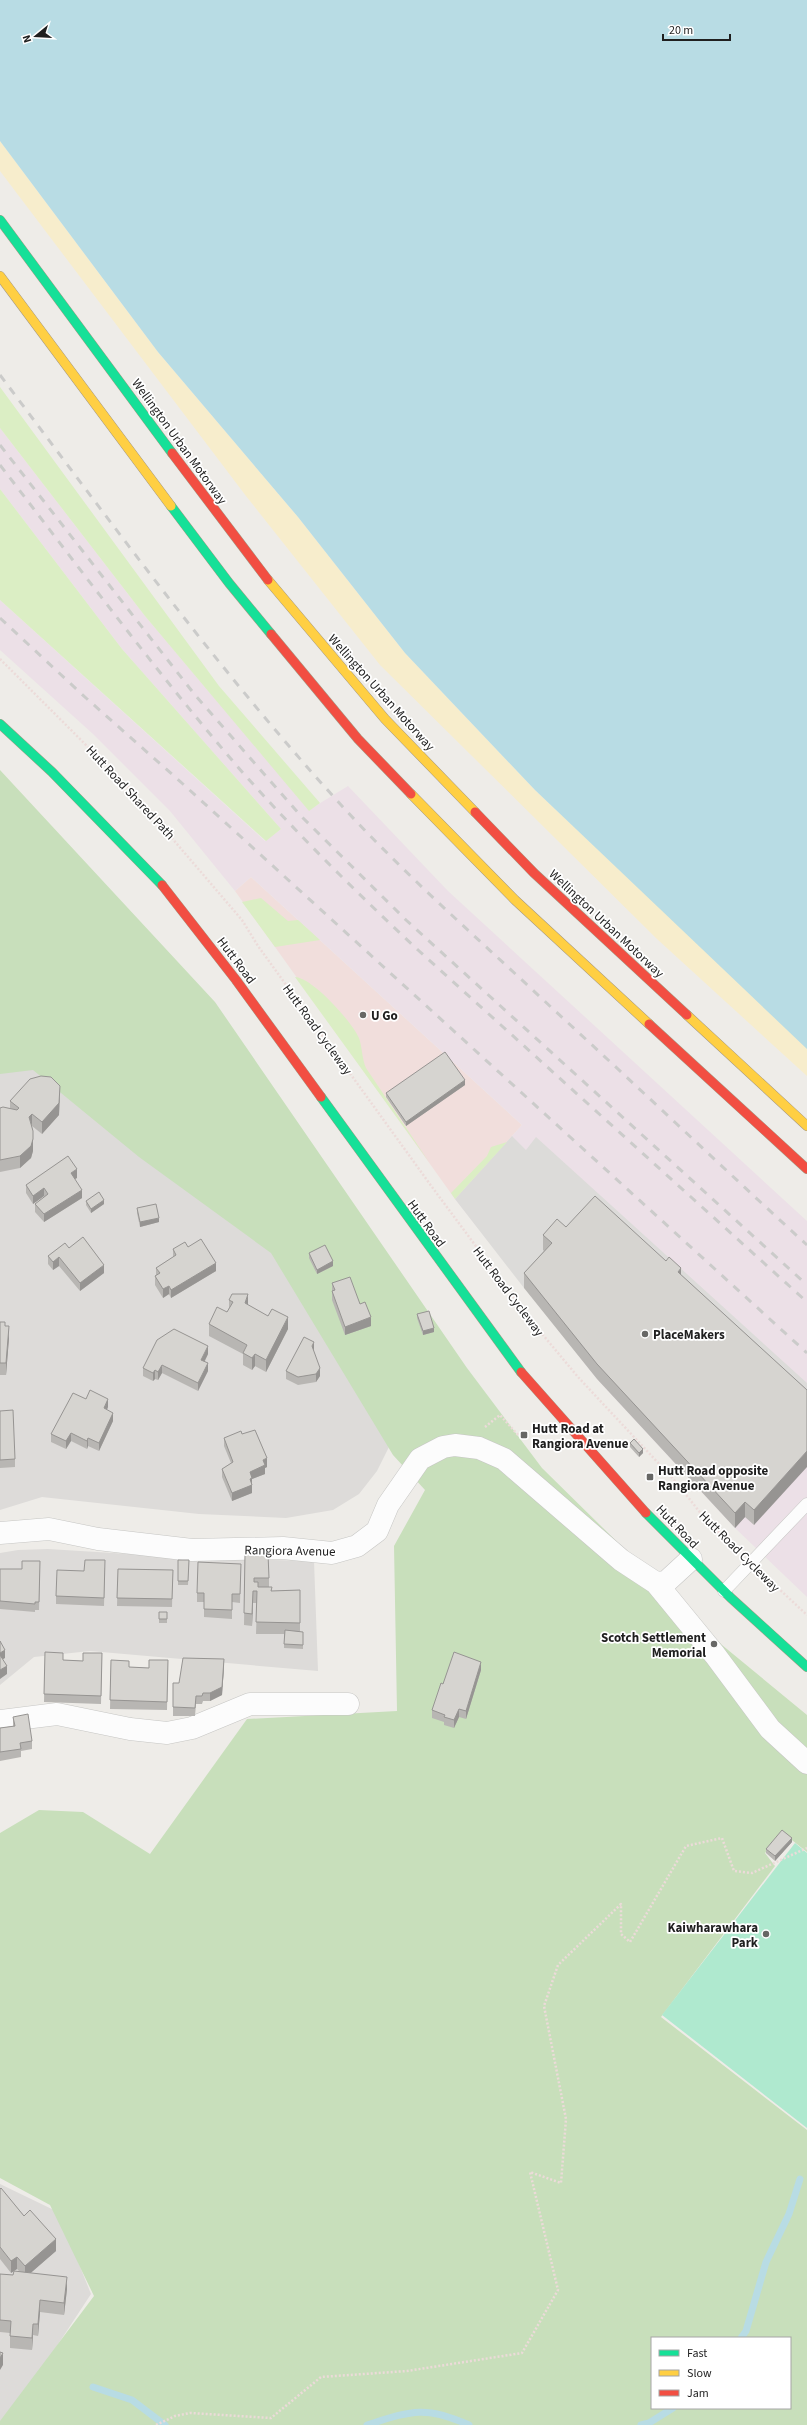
<svg xmlns="http://www.w3.org/2000/svg" width="807" height="2425" font-family="'Source Sans 3',sans-serif">
  <style>
    .residential { fill: #dddbd9 }
    .commercial { fill: #f1dedc }
    .industrial { fill: #ece0e7 }
    .religious { fill: #dcdbd9 }
    .grass { fill: #dbeec4 }
    .forest { fill: #c8dfbb; fill-rule: evenodd }
    .sand { fill: #f7edcc }
    .pitch { fill: #afe9cf }
    .water { fill: #b8dce4 }
    .lines { fill: none; stroke-linecap: round; stroke-linejoin: round }
    .stream { stroke: #b8dce4; stroke-width: 7 }
    .lane-casing { stroke: #c6c6c4; stroke-width: 13 }
    .street-casing { stroke: #c6c6c4; stroke-width: 23 }
    .fast-casing { stroke: #a59984; stroke-width: 10 }
    .slow-casing { stroke: #a59984; stroke-width: 10 }
    .jam-casing { stroke: #a59984; stroke-width: 10 }
    .path { stroke: #ecdbd9; stroke-width: 2.5; stroke-dasharray: 2 2; stroke-linecap: butt }
    .lane { stroke: #fcfcfc; stroke-width: 12 }
    .street { stroke: #fcfcfc; stroke-width: 22 }
    .fast { stroke: #16e098; stroke-width: 9 }
    .slow { stroke: #ffcf43; stroke-width: 9 }
    .jam { stroke: #f24e42; stroke-width: 9 }
    .rail { stroke: #cbcbca; stroke-width: 3; stroke-dasharray: 8 8; stroke-linecap: butt }
    .wall { fill: #b8b6b3 }
    .shaded-wall { fill: #969492 }
    .building { fill: #d6d4d0; stroke: #969492 }
    .poi-dot { fill: #676765; stroke: #fff; stroke-width: 1.5 }
    .labels { text-anchor: middle; stroke-width: 3.5; stroke-linejoin: round; paint-order: stroke }
    .street-label { font-size: 13px; fill: #1f1f1f; stroke: #fff }
    .poi-label { font-size: 13px; font-weight: bold; fill: #1f1f1f; stroke: #fff; text-anchor: start }
  </style>
  <rect width="100%" height="100%" fill="#eeece8"/>
  <!-- residential -->
  <path class="residential" d="M39,1062L282,1258L389,1447L377,1471L359,1494L333,1510L286,1518L199,1514L42,1497L0,1510V1069Z
    M48,1549L194,1558L314,1561L318,1671L90,1651L34,1657L0,1685V1553L18,1550Z
    M0,2184L58,2212L91,2294L5,2425H0Z"/>
  <!-- commercial -->
  <path class="commercial" d="M251,877L522,1125L455,1199L235,891Z"/>
  <!-- industrial -->
  <path class="industrial" d="M0,428L145,616L309,810L348,786L448,891L807,1221V1597L735,1528L597,1379L455,1199L522,1125L251,877L235,891L170,811L93,734L0,650V600L265,841L281,829L122,649L0,489Z"/>
  <!-- religious -->
  <path class="religious" d="M512,1136L526,1150L536,1137L807,1383V1405L552,1258L524,1288L455,1199Z"/>
  <!-- grass -->
  <path class="grass" d="M0,387L219,686L320,803L309,811L145,616L0,428Z
    M0,489L122,649L281,829L266,841L0,600Z
    M261,898L288,921L298,920L320,940L275,947L242,902Z
    M295,977C313,978 352,1022 359,1038C362,1046 362,1059 366,1068L429,1162Z
    M507,1142L455,1199L451,1193L487,1156L491,1147Z"/>
  <!-- forest -->
  <path class="forest" d="M0,770L215,1002L467,1368L542,1468L722,1645L807,1715V1852L783,1833L765,1853L775,1866L661,2017L807,2130V2425H0V2421L94,2296L50,2205L0,2178V1833L39,1810L83,1812L150,1854L247,1719L397,1711L394,1546L425,1490L393,1455L271,1253L139,1157L33,1070L0,1074ZM652,2338H790V2408H652Z"/>
  <!-- sand -->
  <path class="sand" d="M0,141L158,352L298,517L405,653L535,790L807,1047V1076L657,939L380,665L246,496L0,171Z"/>
  <!-- pitch -->
  <path class="pitch" d="M795,1843L807,1853V2128L662,2015Z"/>
  <!-- water -->
  <path class="water" d="M0,0H807V1049L535,790L405,653L298,517L158,352L0,141Z"/>
  <g class="lines">
    <!-- stream -->
    <path class="stream" d="M741,2338L746,2331L766,2262L789,2214L800,2179
      M93,2387L132,2400L165,2425
      M367,2425C411,2411 425,2405 469,2425
      M641,2425L649,2423L673,2408"/>
    <!-- lane casing -->
    <g class="lane-casing">
      <path id="lane" d="M724,1591L807,1504"/>
    </g>
    <!-- street casing -->
    <g class="street-casing">
      <path id="street" d="M0,1533L49,1529L98,1539L192,1550L283,1548L332,1553L357,1546L377,1531L388,1505L420,1459L443,1447L455,1445L479,1448L504,1459L621,1560L656,1583L666,1582L691,1559
        M656,1583L715,1655L770,1729L807,1763
        M0,1721L57,1714L130,1729L167,1733L192,1728L250,1704H348"/>
    </g>
    <!-- fast casing -->
    <g class="fast-casing">
      <path id="fast" d="M0,220L172,453
        M171,506L229,583L271,634
        M0,724L52,772L162,885
        M321,1097L521,1372
        M646,1513L731,1598L807,1667"/>
    </g>
    <!-- slow casing -->
    <g class="slow-casing">
      <path id="slow" d="M0,276L171,506
        M268,580L385,719L475,812
        M411,794L515,900L649,1024
        M687,1015L807,1126"/>
    </g>
    <!-- jam casing -->
    <g class="jam-casing">
      <path id="jam" d="M172,453L268,580
        M271,634L358,739L411,794
        M475,812L534,873L687,1015
        M162,885L236,980L321,1097
        M649,1024L807,1169
        M521,1372L646,1513"/>
    </g>
    <!-- path -->
    <path class="path" d="M0,659L129,788L242,920L258,946L432,1187L533,1323L578,1377L676,1482L706,1520L739,1552
      M485,1427L500,1415L519,1436
      M763,1574L807,1615
      M156,2425L175,2416L190,2413L271,2418L321,2377L407,2371L522,2353L558,2290L530,2172L561,2183L566,2119L544,2006L558,1965L621,1904V1934L630,1942L686,1846L722,1838L734,1871L752,1873L807,1848"/>
    <!-- lane -->
    <use href="#lane" class="lane"/>
    <!-- street -->
    <use href="#street" class="street"/>
    <!-- fast -->
    <use href="#fast" class="fast"/>
    <!-- slow -->
    <use href="#slow" class="slow"/>
    <!-- jam -->
    <use href="#jam" class="jam"/>
    <!-- rail -->
    <path class="rail" d="M0,375C110,521 218,670 342,806C408,878 482,942 553,1009C638,1087 722,1167 807,1245
      M0,445L195,695L300,815L406,920L807,1285
      M0,465C78,566 154,669 237,766C294,831 355,891 418,950L807,1302
      M0,618L86,698L183,784L807,1353"/>
  </g>
  <!-- wall -->
  <path class="wall" d="M465,1085L406,1126L386,1097V1093Z
    M60,1098L59,1115L42,1134L32,1126L33,1143V1151L31,1158L20,1168L0,1172V1108H10V1101Z
    M77,1178L75,1179L82,1198L44,1222L35,1212V1204L44,1197V1196L33,1204L26,1193V1185Z
    M86,1201L104,1204L91,1213L86,1205Z
    M137,1208L159,1222L140,1227L137,1213Z
    M566,1227L681,1275L807,1390L754,1525L745,1517L735,1528L597,1379L524,1288V1273L544,1251L543,1250V1235Z
    M188,1247L216,1271L171,1298L169,1294L163,1298L155,1285V1276L156,1275V1268L173,1257V1249Z
    M69,1248L104,1273L80,1291L59,1266L53,1270L48,1264V1256Z
    M309,1253L333,1266L317,1274L309,1258Z
    M332,1283L371,1326L345,1335L332,1300Z
    M229,1300L248,1305L288,1329L266,1372L255,1366L252,1370L243,1365V1354L209,1336V1324L227,1312L229,1308Z
    M417,1314L434,1332L423,1335L417,1318Z
    M0,1322L5,1326L9,1338L6,1375H0Z
    M313,1351L320,1376L316,1382L298,1385L286,1379V1371Z
    M208,1354L205,1361L208,1371L198,1391L162,1373L158,1380L155,1379L153,1381L143,1376V1368Z
    M86,1399L108,1407L107,1410L113,1421L99,1451L88,1446L87,1449L71,1441L66,1449L51,1442V1434Z
    M0,1411L15,1459V1467L0,1468Z
    M242,1434L267,1467L265,1468V1474L252,1479V1493L232,1501L222,1477V1469L231,1463L224,1446V1438Z
    M630,1443L643,1453L639,1457L630,1447Z
    M245,1554L269,1578V1587L272,1591L300,1590V1631L303,1636V1649L284,1648V1634H256L257,1603H253L252,1626L244,1625Z
    M178,1560H189L188,1585H178Z
    M241,1564L240,1603L232,1602V1619L204,1617V1602H197V1593Z
    M105,1568L104,1606L56,1604V1596L84,1571Z
    M22,1569L40,1570L39,1610H35V1612L0,1609V1582Z
    M118,1569L173,1570L172,1607L117,1606Z
    M159,1612H167V1623H159Z
    M45,1652L63,1660L83,1661L102,1653L101,1704L44,1702Z
    M111,1660L129,1667L149,1668L168,1660L167,1710L110,1709Z
    M224,1667L222,1695L210,1701H203L202,1704H196L195,1716H173V1683H179Z
    M481,1670L466,1719L459,1717L454,1728L444,1725V1722L432,1718V1710L443,1684Z
    M13,1717L32,1741V1749L21,1751V1757L0,1761V1728L13,1726Z
    M792,1842L775,1861L766,1853V1849Z
    M0,2189L56,2251L30,2273L67,2289L64,2315L40,2312L38,2336L33,2335L32,2350L10,2348V2333L0,2332V2274L13,2275L20,2272L17,2269L11,2273L0,2259Z"/>
  <!-- shaded-wall -->
  <path class="shaded-wall" d="M465,1080V1085L406,1126V1122Z
    M60,1086L59,1115L42,1134V1122Z
    M32,1114V1126L29,1117Z
    M33,1131V1151L31,1158L20,1168V1156Z
    M77,1169V1178L71,1181V1173Z
    M44,1188V1196L33,1204V1196Z
    M82,1190V1198L44,1222V1214Z
    M104,1200V1204L91,1213V1209Z
    M159,1218V1222L140,1227V1222Z
    M59,1257V1266L53,1270V1262Z
    M333,1261V1266L317,1274V1270Z
    M216,1263V1271L171,1298V1290Z
    M104,1265V1273L80,1291V1283Z
    M681,1268V1283L678,1272Z
    M169,1286V1294L163,1298V1289Z
    M248,1294V1306L245,1303Z
    M288,1317V1329L266,1372V1360Z
    M371,1317V1326L345,1335V1327Z
    M9,1326V1338L6,1375V1363Z
    M434,1328V1332L423,1335V1331Z
    M314,1342V1350L312,1354V1346Z
    M208,1346V1354L201,1368V1360Z
    M255,1354V1366L252,1370V1358Z
    M208,1363V1371L198,1391V1383Z
    M162,1365V1373L158,1380V1372Z
    M320,1368V1376L316,1382V1374Z
    M155,1370V1379L153,1381V1373Z
    M108,1399V1407L104,1416V1408Z
    M113,1413V1421L99,1451V1443Z
    M71,1433V1441L66,1449V1441Z
    M88,1438V1446L87,1449V1441Z
    M643,1449V1453L639,1457V1453Z
    M807,1451V1467L754,1525V1510Z
    M267,1458V1467L265,1468V1474L252,1479V1493L232,1501V1493L250,1472L263,1460Z
    M745,1502V1517L735,1528V1513Z
    M253,1591V1603L252,1626V1614Z
    M5,1650V1658L0,1661V1653Z
    M224,1659V1667L222,1695L210,1701V1693Z
    M481,1662V1670L466,1719V1711Z
    M7,1666V1674L0,1679V1670Z
    M459,1709V1717L454,1728V1720Z
    M792,1838V1842L775,1861V1856Z
    M56,2239V2251L25,2278V2266Z
    M17,2257V2269L11,2273V2261Z
    M67,2277V2289L64,2315V2303Z
    M40,2300V2312L38,2336V2324Z
    M33,2324V2335L32,2350V2338Z
    M3,2353V2365L0,2370V2358Z"/>
  <!-- building -->
  <path class="building" d="M445,1052L465,1080L406,1122L386,1093Z
    M41,1076L51,1077L60,1086L59,1103L42,1122L32,1114L29,1117L33,1131V1139L31,1146L20,1156L0,1160V1108L3,1107L17,1110L19,1108L10,1101L30,1079Z
    M68,1156L77,1169L71,1173L82,1190L44,1214L35,1204L48,1194L44,1188L33,1196L26,1185Z
    M99,1192L104,1200L91,1209L86,1201Z
    M595,1196L666,1261L669,1257L681,1268L678,1272L807,1390V1451L754,1510L745,1502L735,1513L597,1364L524,1273L552,1243L543,1235L557,1219L566,1227Z
    M156,1204L159,1218L140,1222L137,1208Z
    M83,1237L104,1265L80,1283L59,1257L53,1262L48,1256L65,1243L69,1248Z
    M201,1239L216,1263L171,1290L169,1286L163,1289L155,1276L160,1273L156,1268L176,1255L173,1249L185,1242L188,1247Z
    M325,1245L333,1261L317,1270L309,1253Z
    M350,1277L360,1304L365,1302L371,1317L345,1327L332,1291L335,1290L332,1283Z
    M232,1294H248L245,1303L268,1316L272,1309L288,1317L266,1360L255,1354L252,1358L243,1353L247,1345L209,1324L217,1307L227,1312L233,1302L229,1300Z
    M429,1311L434,1328L423,1331L417,1314Z
    M0,1322H5V1326H9L6,1363H0Z
    M174,1329L208,1346L201,1360L208,1363L198,1383L162,1365L158,1372L155,1370L153,1373L143,1368L157,1340Z
    M304,1337L314,1342L312,1346L320,1368L316,1374L298,1377L286,1371Z
    M90,1390L108,1399L104,1408L113,1413L99,1443L88,1438L87,1441L71,1433L66,1441L51,1434L73,1393L86,1399Z
    M13,1410L15,1459L0,1460V1411Z
    M255,1430L267,1458L263,1460L265,1465L250,1472L252,1478L250,1479L252,1485L232,1493L222,1469L233,1462L224,1438L241,1431L242,1434Z
    M634,1439L643,1449L639,1453L630,1443Z
    M245,1554H268L269,1578H254V1582H258V1587H272L271,1591L300,1590V1623L256,1622L257,1591H253L252,1614L244,1613Z
    M85,1560H105L104,1598L56,1596L57,1570L84,1571Z
    M178,1560H189L188,1581H178Z
    M22,1561H40L39,1602H35V1604L0,1601V1569H22Z
    M198,1562L241,1564L240,1594H232V1610L204,1609V1593H197Z
    M118,1569L173,1570L172,1599L117,1598Z
    M159,1612H167V1619H159Z
    M285,1630L303,1632V1645L284,1644Z
    M0,1641L5,1650L0,1653Z
    M45,1652L63,1653V1660L83,1661V1653H102L101,1696L44,1694Z
    M454,1652L481,1662L466,1711L459,1709L454,1720L444,1717L445,1715L432,1710L441,1683L443,1684Z
    M0,1655L7,1666L0,1670Z
    M183,1658L224,1659L222,1687L210,1693H203L202,1696H196L195,1708L173,1707V1683H179Z
    M111,1660L129,1661V1667L149,1668V1660H168L167,1702L110,1700Z
    M28,1714L32,1741L20,1743L21,1749L0,1752V1728L15,1726L13,1717Z
    M782,1830L792,1838L775,1856L766,1849Z
    M1,2188L24,2216L30,2210L56,2239L25,2266L17,2257L11,2261L0,2247V2189Z
    M14,2271L67,2277L64,2303L40,2300L38,2324H33L32,2338L10,2336L11,2321L0,2320V2274L13,2275Z
    M0,2352L3,2353L0,2358Z"/>
  <!-- markers -->
  <g class="poi-dot">
    <circle cx="363" cy="1015" r="4"/>
    <circle cx="645" cy="1334" r="4"/>
    <rect x="520" y="1431" width="8" height="8" rx="2"/>
    <rect x="646" y="1473" width="8" height="8" rx="2"/>
    <circle cx="714" cy="1644" r="4"/>
    <circle cx="766" cy="1934" r="4"/>
  </g>
  <g class="labels">
    <!-- street labels -->
    <g class="street-label">
      <text transform="translate(180 441) rotate(54)" y="5">Wellington Urban Motorway</text>
      <text transform="translate(382 692) rotate(48)" y="5">Wellington Urban Motorway</text>
      <text transform="translate(131 792) rotate(47)" y="5">Hutt Road Shared Path</text>
      <text transform="translate(607 923) rotate(43)" y="5">Wellington Urban Motorway</text>
      <text transform="translate(237 960) rotate(53)" y="5">Hutt Road</text>
      <text transform="translate(318 1029) rotate(54)" y="5">Hutt Road Cycleway</text>
      <text transform="translate(427 1223) rotate(54)" y="5">Hutt Road</text>
      <text transform="translate(509 1291) rotate(53)" y="5">Hutt Road Cycleway</text>
      <text transform="translate(678 1526) rotate(46)" y="5">Hutt Road</text>
      <text transform="translate(290 1550) rotate(1)" y="5">Rangiora Avenue</text>
      <text transform="translate(740 1551) rotate(45)" y="5">Hutt Road Cycleway</text>
    </g>
    <!-- poi labels -->
    <g class="poi-label">
      <text x="371" y="1020">U Go</text>
      <text x="653" y="1339">PlaceMakers</text>
      <text x="532" y="1433">Hutt Road at<tspan x="532" dy="15">Rangiora Avenue</tspan></text>
      <text x="658" y="1475">Hutt Road opposite<tspan x="658" dy="15">Rangiora Avenue</tspan></text>
      <text x="706" y="1642" text-anchor="end">Scotch Settlement<tspan x="706" dy="15">Memorial</tspan></text>
      <text x="758" y="1932" text-anchor="end">Kaiwharawhara<tspan x="758" dy="15">Park</tspan></text>
    </g>
  </g>
  <!-- legend -->
  <rect x="651" y="2337" width="140" height="72" fill="#ffffff" stroke="#a5a5a5"/>
  <rect x="659" y="2350" width="20" height="6" fill="#16e098" stroke="#a5a5a5"/>
  <text x="687" y="2357" font-size="12" fill="#1f1f1f">Fast</text>
  <rect x="659" y="2370" width="20" height="6" fill="#ffcf43" stroke="#a5a5a5"/>
  <text x="687" y="2377" font-size="12" fill="#1f1f1f">Slow</text>
  <rect x="659" y="2390" width="20" height="6" fill="#f24e42" stroke="#a5a5a5"/>
  <text x="687" y="2397" font-size="12" fill="#1f1f1f">Jam</text>
  <!-- north arrow -->
  <g transform="translate(36 36) rotate(252)" stroke="#ffffff" stroke-width="3" paint-order="stroke">
  <path d="M0-3L7 15L0 10L-7 15Z" fill="#1f1f1f"/>
  <text y="-6" font-size="11" font-weight="bold" text-anchor="middle" fill="#1f1f1f">N</text>
  </g>
  <!-- scale -->
  <path d="M663 34v6h67v-6" fill="none" stroke="#1f1f1f" stroke-width="2"/>
  <text x="669" y="34" font-size="12" fill="#1f1f1f" stroke="#ffffff" stroke-width="3" paint-order="stroke">20 m</text>
</svg>
